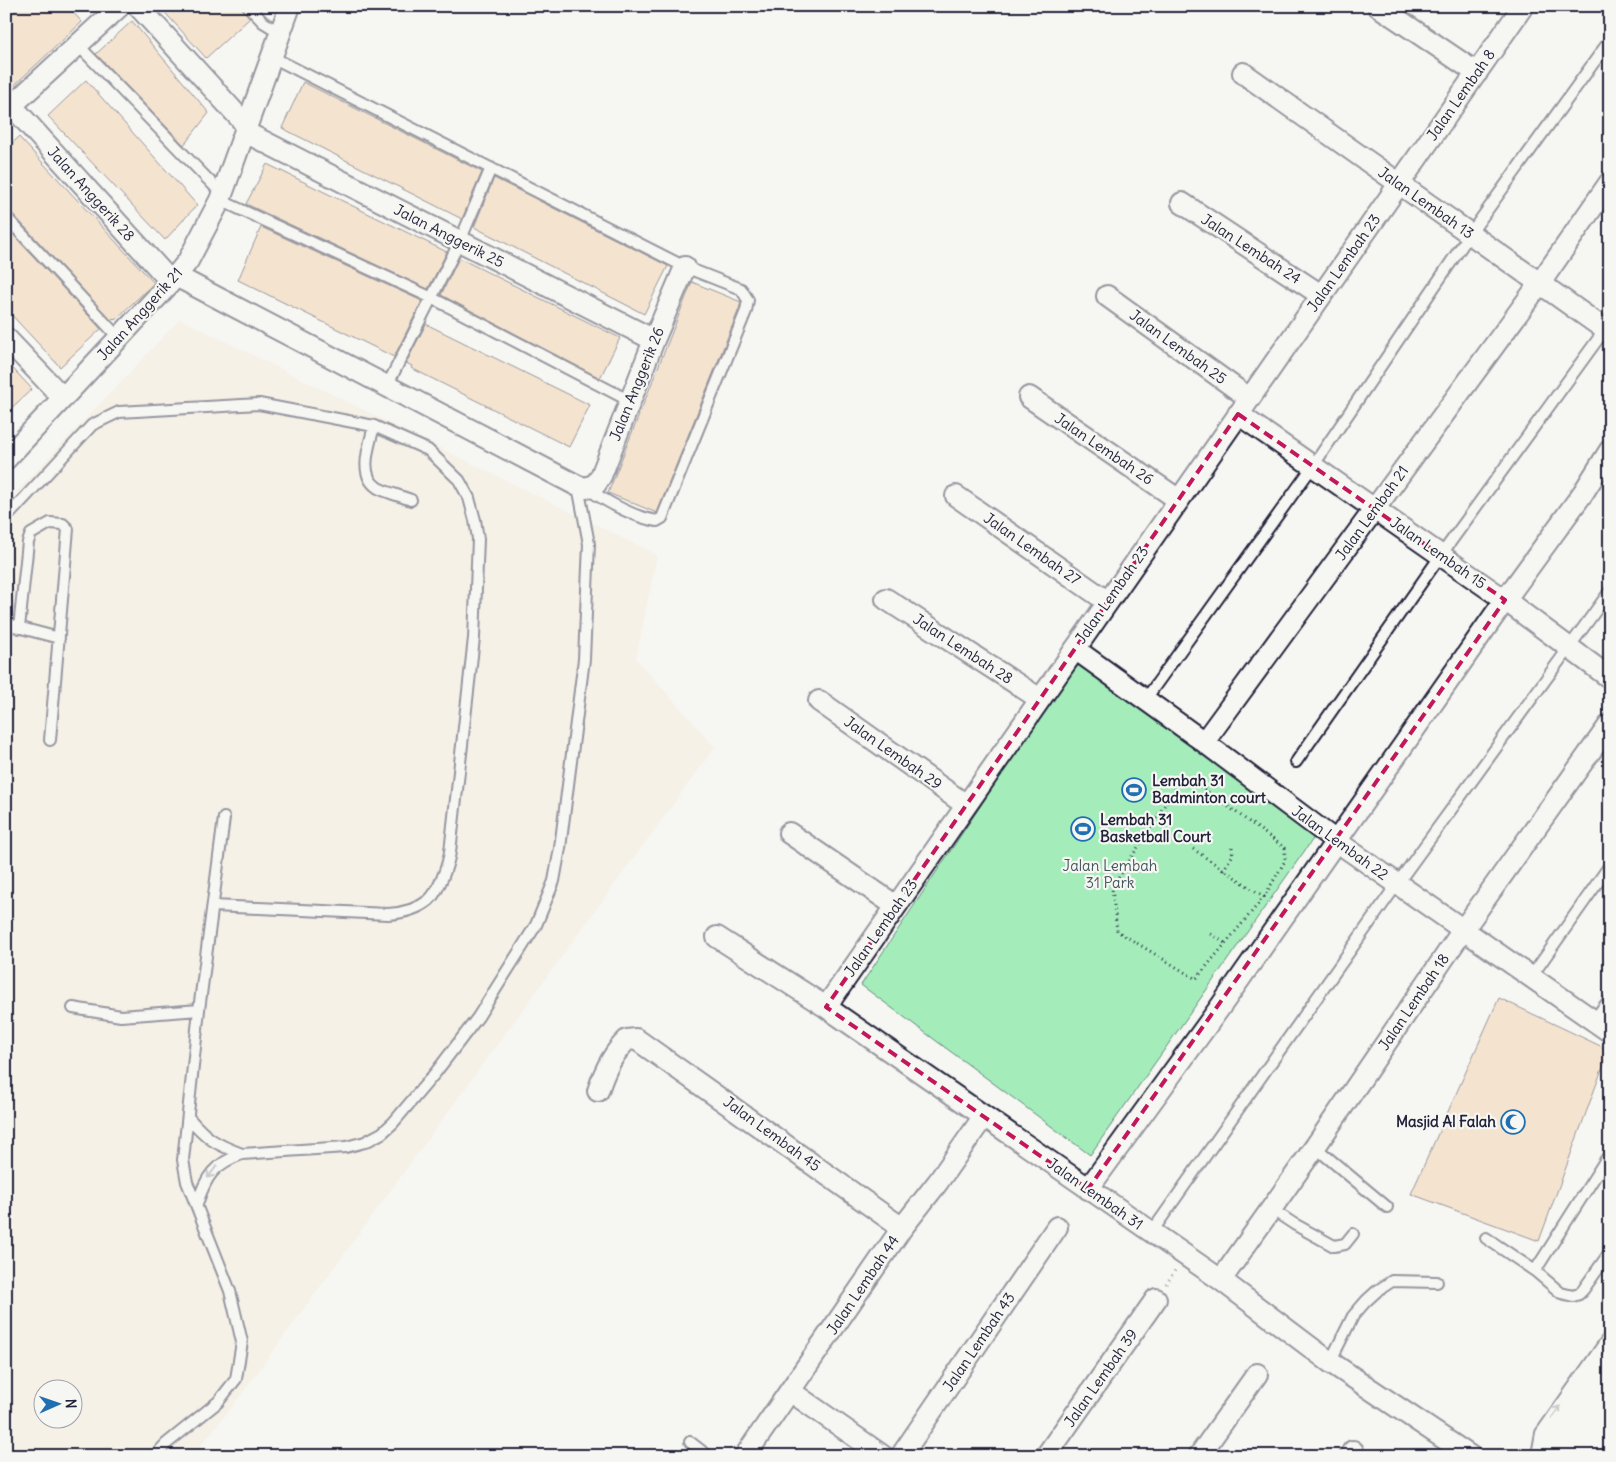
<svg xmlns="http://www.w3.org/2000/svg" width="1616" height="1462" font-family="Delius,sans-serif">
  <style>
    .built { fill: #f5eada; fill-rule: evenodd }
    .green { fill: #a4edbb; stroke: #63887b }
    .building { fill: #f2cda2; stroke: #22223b }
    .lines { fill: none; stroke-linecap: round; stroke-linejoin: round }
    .lane-casing { stroke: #22223b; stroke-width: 14 }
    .street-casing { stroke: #22223b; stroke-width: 24 }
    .secondary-casing { stroke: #22223b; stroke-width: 31 }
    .path { stroke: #22223b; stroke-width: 3; stroke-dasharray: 1 4; stroke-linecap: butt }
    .lane { stroke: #f6f6f2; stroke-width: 10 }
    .street { stroke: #f6f6f2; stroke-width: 20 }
    .secondary { stroke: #f6f6f2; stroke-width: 28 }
    .oneway { stroke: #9797a0 }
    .marked { fill: none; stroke: #c2185b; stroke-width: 4; stroke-dasharray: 10 6; stroke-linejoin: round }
    .labels { text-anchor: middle; stroke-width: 4.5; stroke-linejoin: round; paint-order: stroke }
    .street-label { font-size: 15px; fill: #22223b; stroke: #f6f6f2 }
    .poi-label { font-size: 15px; font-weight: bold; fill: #22223b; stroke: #f6f6f2; text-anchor: start }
    .park-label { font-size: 15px; fill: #42555b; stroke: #f6f6f2 }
  </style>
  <rect width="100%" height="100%" fill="#f6f6f2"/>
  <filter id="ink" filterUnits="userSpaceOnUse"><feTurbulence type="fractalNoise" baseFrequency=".02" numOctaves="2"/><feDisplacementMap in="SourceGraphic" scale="10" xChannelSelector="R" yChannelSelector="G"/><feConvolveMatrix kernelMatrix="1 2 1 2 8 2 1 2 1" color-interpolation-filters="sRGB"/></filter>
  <g filter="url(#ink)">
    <!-- built -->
    <path class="built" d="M180,319L657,555L636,659L715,747L232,1407L192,1456H6V503ZM42,1390H72V1420H42Z"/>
    <!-- green -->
    <path class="green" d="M1077,661L1315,836L1090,1155L861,985Z"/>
    <!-- building -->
    <path class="building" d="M21,6H67L82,22L6,93V19Z
      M159,6H241L250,18L206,58Z
      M132,21L209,113L184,145L96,54Z
      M86,80L197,205L165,240L48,116Z
      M303,82L482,172L462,219L282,128Z
      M19,137L154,283L115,320L113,318L111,320L11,212L6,210V149Z
      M267,164L447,252L428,289L246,204Z
      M494,178L668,266L644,314L474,227Z
      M6,227L101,329L60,367L6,309Z
      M261,227L422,301L394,357L238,280Z
      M459,258L620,338L600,378L441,295Z
      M692,282L741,302L739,309L657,513L608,493Z
      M426,324L590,405L569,447L411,368L412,366L406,363Z
      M6,361L32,389L6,413Z
      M1499,998L1609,1050L1539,1241L1411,1194Z"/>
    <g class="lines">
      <!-- lane casing -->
      <g class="lane-casing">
        <path id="lane" d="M248,6L263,22L281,33
          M6,7L7,6
          M78,45L222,194
          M272,57L685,267L741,289L748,300L746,311L662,518L657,521C632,517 607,502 586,488
          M220,200L432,298L630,401
          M6,217L119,338
          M387,386L460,241L491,168
          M374,426C370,444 357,475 378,488C388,493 401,496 411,500
          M6,518L92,425L119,412L259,404L374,426L428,450L459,480L469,498L475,520L478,539L474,638L450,852C448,865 439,891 429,900C418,909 402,913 388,914L213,906
          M6,624L59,638
          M19,628L28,542L31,534L50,523L63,524L68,529L50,740
          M1145,700L1313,466L1470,234L1610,40
          M1296,762L1441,555L1606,328
          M1531,977L1610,865
          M73,1008L121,1016L199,1010
          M188,1117C207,1139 215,1144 242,1154
          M1315,1147L1387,1207
          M197,1204C206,1176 214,1164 242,1154L346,1147L365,1142L382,1133L393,1123L436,1072L478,1017L536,925L554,881L560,848L584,659L589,544L578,486
          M1271,1209L1294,1224L1334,1246L1345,1244L1353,1234
          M1151,1233L1397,884L1610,591
          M1486,1238L1535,1271L1561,1293L1573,1296L1579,1294L1583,1290L1610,1252
          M1535,1271L1610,1153
          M1330,1362L1353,1316L1366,1301L1377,1291L1392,1281L1437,1282
          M690,1442L708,1456
          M1537,1455L1541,1433L1610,1335
          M155,1456L166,1444L218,1402L236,1379L242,1342L230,1291L187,1182L183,1160L199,1010L224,818"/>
      </g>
      <!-- street casing -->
      <g class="street-casing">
        <path id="street" d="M138,6L247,126
          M1378,6L1477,73
          M1243,73L1610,333
          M12,106L171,282
          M6,111L120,6
          M245,132L654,340
          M1182,203L1321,295
          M176,276L578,486L586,488L596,484L601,476L654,340L685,267
          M1107,296L1249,398
          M6,338L63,398
          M1029,397L1179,500
          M1238,414L1505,600L1610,678
          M6,459L171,282L188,261L220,200L290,6
          M956,496L1108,602
          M886,599L1040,699
          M1075,649L1204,742L1336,841L1610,1032
          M819,701L966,805
          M1204,742L1540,283L1610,182
          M789,833L896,906
          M717,937L826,1007L984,1116L1221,1280L1330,1362L1470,1456
          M826,1007L1523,6
          M1598,1023L1610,1007
          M598,1091C604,1072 612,1054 627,1040L636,1039L902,1228
          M1088,1189L1218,1010L1505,600L1583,493L1610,450
          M1221,1280L1315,1147L1463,930L1610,724
          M790,1391L883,1456
          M745,1456L902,1228L938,1182L984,1116
          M901,1456L1057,1227
          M1046,1456L1156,1299
          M1199,1456L1257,1374
          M1350,1456L1353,1451"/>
      </g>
      <!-- secondary casing -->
      <g class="secondary-casing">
        <path id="secondary" d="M1546,1456L1610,1367
          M1579,1456L1610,1413"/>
      </g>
      <!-- path -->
      <path class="path" d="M1193,849L1264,897L1196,979L1117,931L1112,888L1178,784L1193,781L1285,848V861L1264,897
        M1223,870L1233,855L1232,847
        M1211,934L1225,943
        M1166,1284L1176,1269"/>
      <!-- lane -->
      <use href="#lane" class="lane"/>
      <!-- street -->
      <use href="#street" class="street"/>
      <!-- secondary -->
      <use href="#secondary" class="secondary"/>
    </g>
    <!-- one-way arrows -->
    <defs><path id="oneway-shaft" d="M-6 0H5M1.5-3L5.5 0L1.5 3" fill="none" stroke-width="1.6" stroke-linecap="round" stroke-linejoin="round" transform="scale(1.25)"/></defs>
    <g class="oneway">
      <use href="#oneway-shaft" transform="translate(212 1172) rotate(128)"/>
      <use href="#oneway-shaft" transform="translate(1556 1412) rotate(-55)"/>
    </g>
  </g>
  <!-- marked area -->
  <path d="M0 0H1616V1462H0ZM1238,414L1505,600L1088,1189L826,1007Z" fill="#f6f6f2" fill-opacity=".55" fill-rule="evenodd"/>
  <path class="marked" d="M1238,414L1505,600L1088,1189L826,1007Z"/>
  <!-- icons -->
  <defs>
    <g id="stadium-ring" transform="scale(1.25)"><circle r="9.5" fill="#f6f6f2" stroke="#1f6fb2" stroke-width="1.5"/><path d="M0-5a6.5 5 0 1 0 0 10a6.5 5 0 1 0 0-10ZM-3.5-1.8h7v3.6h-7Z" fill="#1f6fb2"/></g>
    <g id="mosque-ring" transform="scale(1.25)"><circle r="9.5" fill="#f6f6f2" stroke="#1f6fb2" stroke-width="1.5"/><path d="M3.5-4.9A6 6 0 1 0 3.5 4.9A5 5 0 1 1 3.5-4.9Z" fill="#1f6fb2"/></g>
  </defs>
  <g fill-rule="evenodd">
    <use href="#stadium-ring" x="1134" y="790"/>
    <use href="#stadium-ring" x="1083" y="829"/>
    <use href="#mosque-ring" x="1513" y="1122"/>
  </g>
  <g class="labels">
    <!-- street labels -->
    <g class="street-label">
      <text transform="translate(1461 95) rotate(-55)" y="5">Jalan Lembah 8</text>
      <text transform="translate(91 194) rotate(48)" y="5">Jalan Anggerik 28</text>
      <text transform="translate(1426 203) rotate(35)" y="5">Jalan Lembah 13</text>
      <text transform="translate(449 236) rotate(27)" y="5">Jalan Anggerik 25</text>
      <text transform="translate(1251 249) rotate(33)" y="5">Jalan Lembah 24</text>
      <text transform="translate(1344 263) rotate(-55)" y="5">Jalan Lembah 23</text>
      <text transform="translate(140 314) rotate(-48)" y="5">Jalan Anggerik 21</text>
      <text transform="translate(1178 347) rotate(36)" y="5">Jalan Lembah 25</text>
      <text transform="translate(637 384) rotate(-68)" y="5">Jalan Anggerik 26</text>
      <text transform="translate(1104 449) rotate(34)" y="5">Jalan Lembah 26</text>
      <text transform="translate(1372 513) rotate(-54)" y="5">Jalan Lembah 21</text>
      <text transform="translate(1032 549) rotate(35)" y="5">Jalan Lembah 27</text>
      <text transform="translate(1438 553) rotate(35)" y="5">Jalan Lembah 15</text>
      <text transform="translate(1112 595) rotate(-55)" y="5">Jalan Lembah 23</text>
      <text transform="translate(963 649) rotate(33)" y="5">Jalan Lembah 28</text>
      <text transform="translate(893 753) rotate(35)" y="5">Jalan Lembah 29</text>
      <text transform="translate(1340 843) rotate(36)" y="5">Jalan Lembah 22</text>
      <text transform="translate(881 928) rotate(-55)" y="5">Jalan Lembah 23</text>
      <text transform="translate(1414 1002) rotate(-56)" y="5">Jalan Lembah 18</text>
      <text transform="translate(772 1134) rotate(36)" y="5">Jalan Lembah 45</text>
      <text transform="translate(1095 1194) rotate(35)" y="5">Jalan Lembah 31</text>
      <text transform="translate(863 1285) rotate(-56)" y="5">Jalan Lembah 44</text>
      <text transform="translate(979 1342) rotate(-56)" y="5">Jalan Lembah 43</text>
      <text transform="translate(1101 1378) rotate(-55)" y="5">Jalan Lembah 39</text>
    </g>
    <!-- poi labels -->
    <g class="poi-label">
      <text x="1152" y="786">Lembah 31<tspan x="1152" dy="17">Badminton court</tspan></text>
      <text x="1100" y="825">Lembah 31<tspan x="1100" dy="17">Basketball Court</tspan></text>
      <text x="1496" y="1127" text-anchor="end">Masjid Al Falah</text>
    </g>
    <!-- park labels -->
    <g class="park-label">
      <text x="1110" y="871">Jalan Lembah<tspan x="1110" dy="17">31 Park</tspan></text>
    </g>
  </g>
  <!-- margin -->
  <rect width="1616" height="1462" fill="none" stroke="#f6f6f2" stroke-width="25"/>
  <rect x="12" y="12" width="1591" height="1437" fill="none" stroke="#22223b" stroke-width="2" filter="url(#ink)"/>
  <!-- north arrow -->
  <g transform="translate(58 1404) rotate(88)"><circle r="24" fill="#f6f6f2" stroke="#a1a1a9"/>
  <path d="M0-4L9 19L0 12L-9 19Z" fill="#1f6fb2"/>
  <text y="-8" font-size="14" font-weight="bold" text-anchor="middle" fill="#22223b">N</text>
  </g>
</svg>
